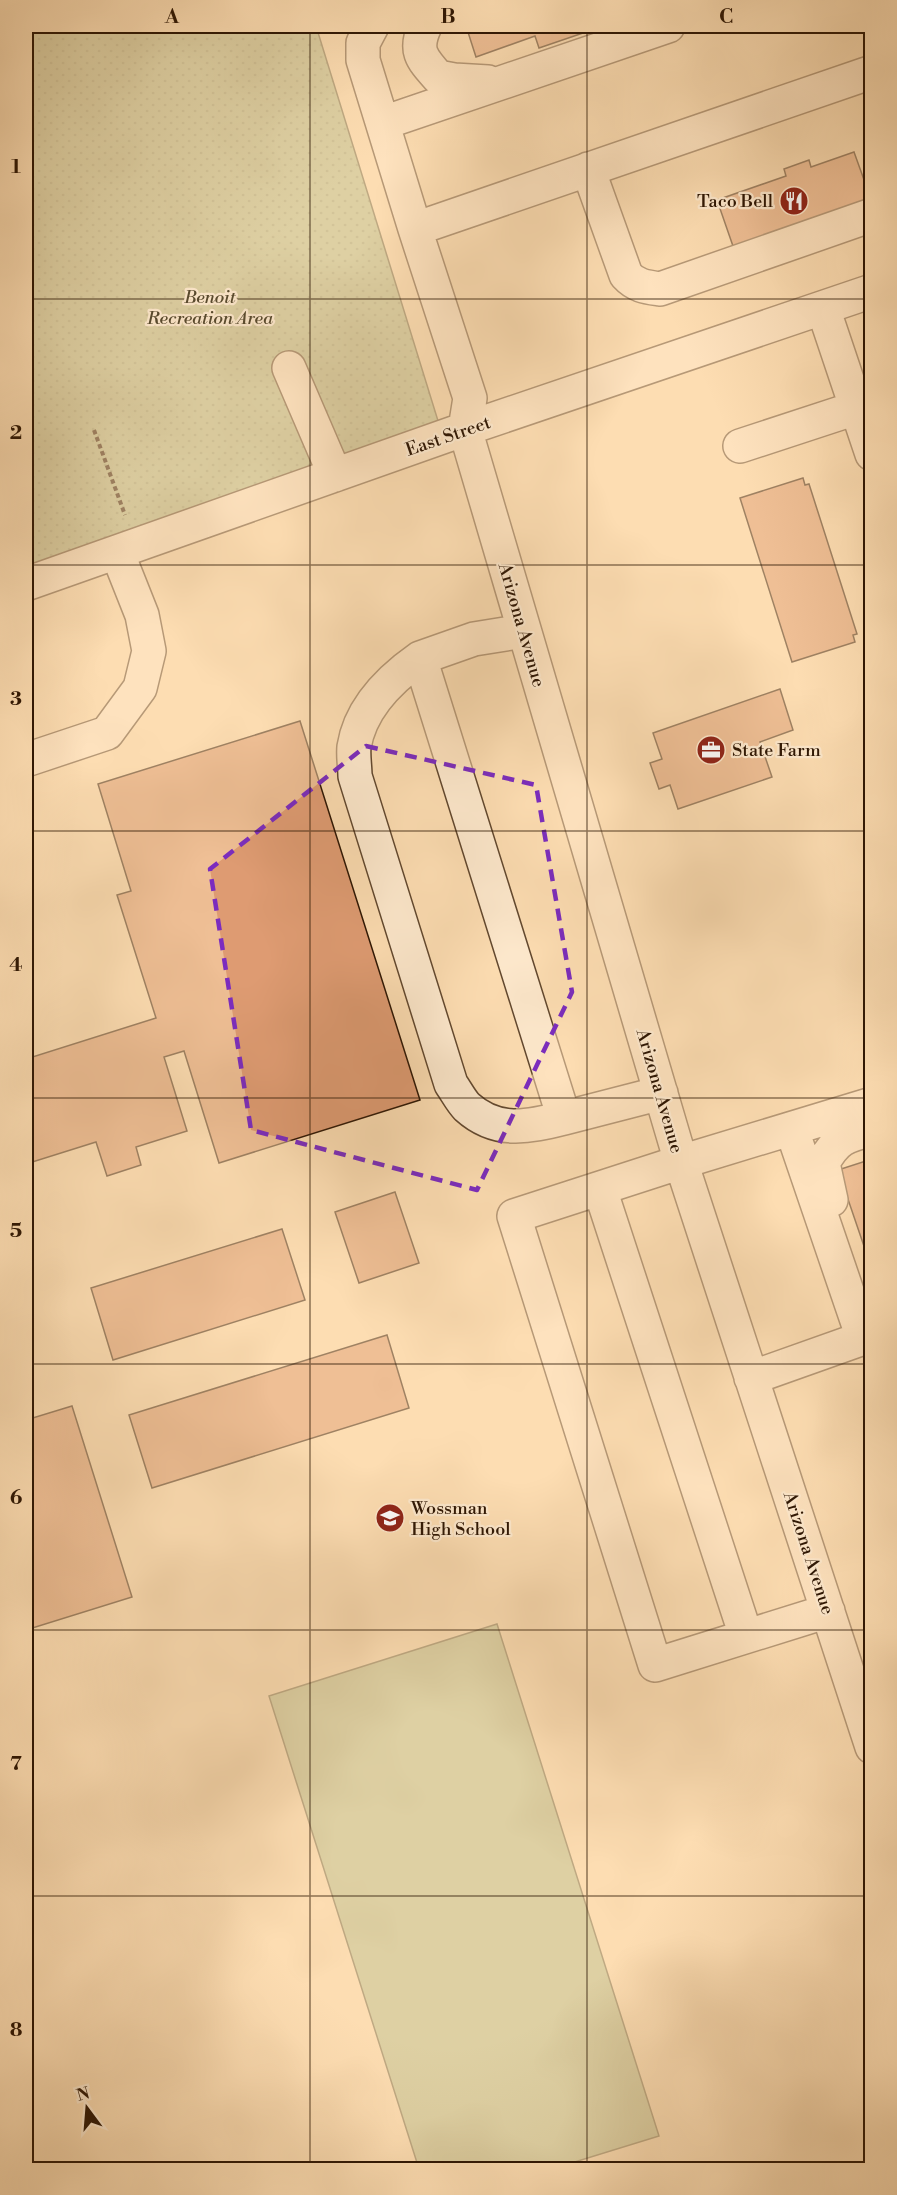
<svg xmlns="http://www.w3.org/2000/svg" width="897" height="2195" font-family="'Libre Bodoni',serif">
  <style>
    .green { fill: url(#green-dots); stroke: #746c4a; stroke-width: 1.5 }
    .pitch { fill: #b9c291; stroke: #746c4a; stroke-width: 1.5 }
    .building { fill: #de9b72; stroke: #2e1603; stroke-width: 1.5 }
    .lines { fill: none; stroke-linecap: round; stroke-linejoin: round }
    .minor-casing { stroke: #62482f; stroke-width: 36 }
    .path { stroke: #2e1603; stroke-width: 4; stroke-dasharray: 4.5 3; stroke-linecap: butt }
    .minor { stroke: #fee9cd; stroke-width: 33 }
    .marked { fill: none; stroke: #7b2cbf; stroke-width: 4.5; stroke-dasharray: 12 8; stroke-linejoin: round }
    .grid { fill: none; stroke: #2e1603; stroke-width: 1.5; stroke-opacity: 0.55 }
    .labels { text-anchor: middle; stroke-width: 4.5; stroke-linejoin: round; paint-order: stroke }
    .poi-label { font-size: 18px; fill: #2e1603; stroke: #fee9cd; text-anchor: start }
    .park-label { font-size: 18px; font-style: italic; fill: #584a2e; stroke: #fee9cd }
    .street-label { font-size: 18px; fill: #2e1603; stroke: #fee9cd }
    .neatline { fill: none; stroke: #2e1603; stroke-width: 2 }
    .grid-label { font-size: 20px; text-anchor: middle; font-weight: bold; fill: #2e1603 }
  </style>
  <defs>
    <pattern id="green-dots" width="8" height="8" patternUnits="userSpaceOnUse" patternTransform="scale(1.5)"><rect width="8" height="8" fill="#b9c291"/><path d="M2 2h.1M6 6h.1" fill="none" stroke="#9fa67b" stroke-width="1.8" stroke-linecap="round"/></pattern>
  </defs>
  <rect width="100%" height="100%" fill="#fdddb2"/>
  <filter id="stains"><feTurbulence type="fractalNoise" baseFrequency=".00333" numOctaves="4"/><feColorMatrix values="0 0 0 0 .2 0 0 0 0 .09 0 0 0 0 .02 0 0 0 .5 -.17"/></filter>
  <radialGradient id="worn" r=".72"><stop offset=".6" stop-color="#630" stop-opacity="0"/><stop offset="1" stop-color="#630" stop-opacity=".3"/></radialGradient>
  <!-- green -->
  <path class="green" d="M26,26H316L439,424L26,567Z"/>
  <!-- pitch -->
  <path class="pitch" d="M497,1624L659,2136L552,2169H419L269,1696Z"/>
  <!-- building -->
  <path class="building" d="M466,26H581L583,33L539,48L535,36L476,57Z
    M854,152L872,202L734,249L717,200L786,176L784,169L809,160L811,167Z
    M803,478L805,485L809,484L857,634L853,635L855,642L792,662L740,498Z
    M780,689L793,730L760,742L772,777L678,809L670,785L659,789L650,763L662,759L653,733Z
    M300,721L420,1100L219,1163L184,1051L164,1057L187,1131L136,1147L141,1165L107,1176L96,1142L26,1164V1059L156,1018L117,895L131,891L98,784Z
    M872,1159V1250L866,1252L838,1170Z
    M395,1192L419,1263L359,1283L335,1212Z
    M282,1229L305,1300L113,1360L91,1288Z
    M387,1335L409,1408L152,1488L129,1415Z
    M72,1406L132,1597L26,1630V1420Z"/>
  <g class="lines">
    <!-- minor casing -->
    <g class="minor-casing">
      <path id="minor" d="M372,26L363,43V60L415,229
        M425,26C414,50 421,58 438,77L454,80L488,82
        M872,72L415,229L470,398L465,429L681,1162L872,1747
        M383,123L668,26
        M588,169L626,275C636,286 646,287 660,289L872,215
        M823,308L872,454
        M289,368L335,475
        M740,446L856,408
        M26,584L465,429L872,291
        M524,631L474,639L420,658L564,1118L661,1093
        M420,658C390,679 360,709 354,747C353,756 355,767 355,776L451,1084C456,1091 461,1101 467,1107C497,1134 528,1127 564,1118
        M26,760L107,733L140,688L149,651L142,615L117,552
        M792,1130L863,1338
        M600,1189L746,1636
        M831,1200L823,1163C836,1139 845,1136 872,1129
        M751,1378L872,1335
        M828,1611L655,1665L514,1216L681,1162L872,1104"/>
    </g>
    <!-- path -->
    <path class="path" d="M94,430L125,515"/>
    <!-- minor -->
    <use href="#minor" class="minor"/>
  </g>
  <!-- marked area -->
  <path d="M0 0H897V2195H0ZM366,746L536,785L572,992L477,1190L251,1130L210,869Z" fill="#fdddb2" fill-opacity=".55" fill-rule="evenodd"/>
  <path class="marked" d="M366,746L536,785L572,992L477,1190L251,1130L210,869Z"/>
  <!-- grid -->
  <path class="grid" d="M310,26V2170M587,26V2170M26,299H872M26,565H872M26,831H872M26,1098H872M26,1364H872M26,1630H872M26,1896H872"/>
  <!-- icons -->
  <defs>
    <g id="restaurant-disc" transform="scale(1.5)"><circle r="9.5" fill="#8f2418" stroke="#fee9cd"/><path d="M-5-6h1v4h1v-4h1v4h1v-4h1v5L-1.5 .5V6h-2V.5L-5-1ZM5-6V6H3V1.5H1.5Q1.5-4 5-6Z" fill="#fff"/></g>
    <g id="office-disc" transform="scale(1.5)"><circle r="9.5" fill="#8f2418" stroke="#fee9cd"/><path d="M-6-3h4V-5.5h4V-3h4V5H-6ZM-1-4.5V-3h2v-1.5ZM-6 0V1H6V0Z" fill="#fff"/></g>
    <g id="school-disc" transform="scale(1.5)"><circle r="9.5" fill="#8f2418" stroke="#fee9cd"/><path d="M0-5L7-2L0 1L-7-2ZM-4 1L0 2.5L4 1V4Q0 6-4 4Z" fill="#fff"/></g>
  </defs>
  <g fill-rule="evenodd">
    <use href="#restaurant-disc" x="794" y="201"/>
    <use href="#office-disc" x="711" y="750"/>
    <use href="#school-disc" x="390" y="1518"/>
  </g>
  <g class="labels">
    <!-- poi labels -->
    <g class="poi-label">
      <text x="773" y="207" text-anchor="end">Taco Bell</text>
      <text x="732" y="756">State Farm</text>
      <text x="411" y="1514">Wossman<tspan x="411" dy="21">High School</tspan></text>
    </g>
    <!-- park labels -->
    <g class="park-label">
      <text x="210" y="303">Benoit<tspan x="210" dy="21">Recreation Area</tspan></text>
    </g>
    <!-- street labels -->
    <g class="street-label">
      <text transform="translate(448 436) rotate(-19)" y="6">East Street</text>
      <text transform="translate(522 625) rotate(74)" y="6">Arizona Avenue</text>
      <text transform="translate(660 1091) rotate(74)" y="6">Arizona Avenue</text>
      <text transform="translate(809 1553) rotate(72)" y="6">Arizona Avenue</text>
    </g>
  </g>
  <!-- margin -->
  <rect width="897" height="2195" fill="none" stroke="#fdddb2" stroke-width="66"/>
  <!-- north arrow -->
  <g transform="translate(87 2108) rotate(344)" stroke="#fee9cd" stroke-width="4.5" paint-order="stroke">
  <path d="M0-4.5L10 22L0 15L-10 22Z" fill="#2e1603"/>
  <text y="-9" font-size="16" font-weight="bold" text-anchor="middle" fill="#2e1603">N</text>
  </g>
  <rect x="33" y="33" width="831" height="2129" class="neatline"/>
  <g class="grid-label">
    <text x="172" y="23">A</text>
    <text x="448" y="23">B</text>
    <text x="726" y="23">C</text>
    <text x="16" y="173">1</text>
    <text x="16" y="439">2</text>
    <text x="16" y="705">3</text>
    <text x="16" y="971">4</text>
    <text x="16" y="1237">5</text>
    <text x="16" y="1504">6</text>
    <text x="16" y="1770">7</text>
    <text x="16" y="2036">8</text>
  </g>
  <rect width="100%" height="100%" filter="url(#stains)"/>
  <rect width="100%" height="100%" fill="url(#worn)"/>
</svg>
